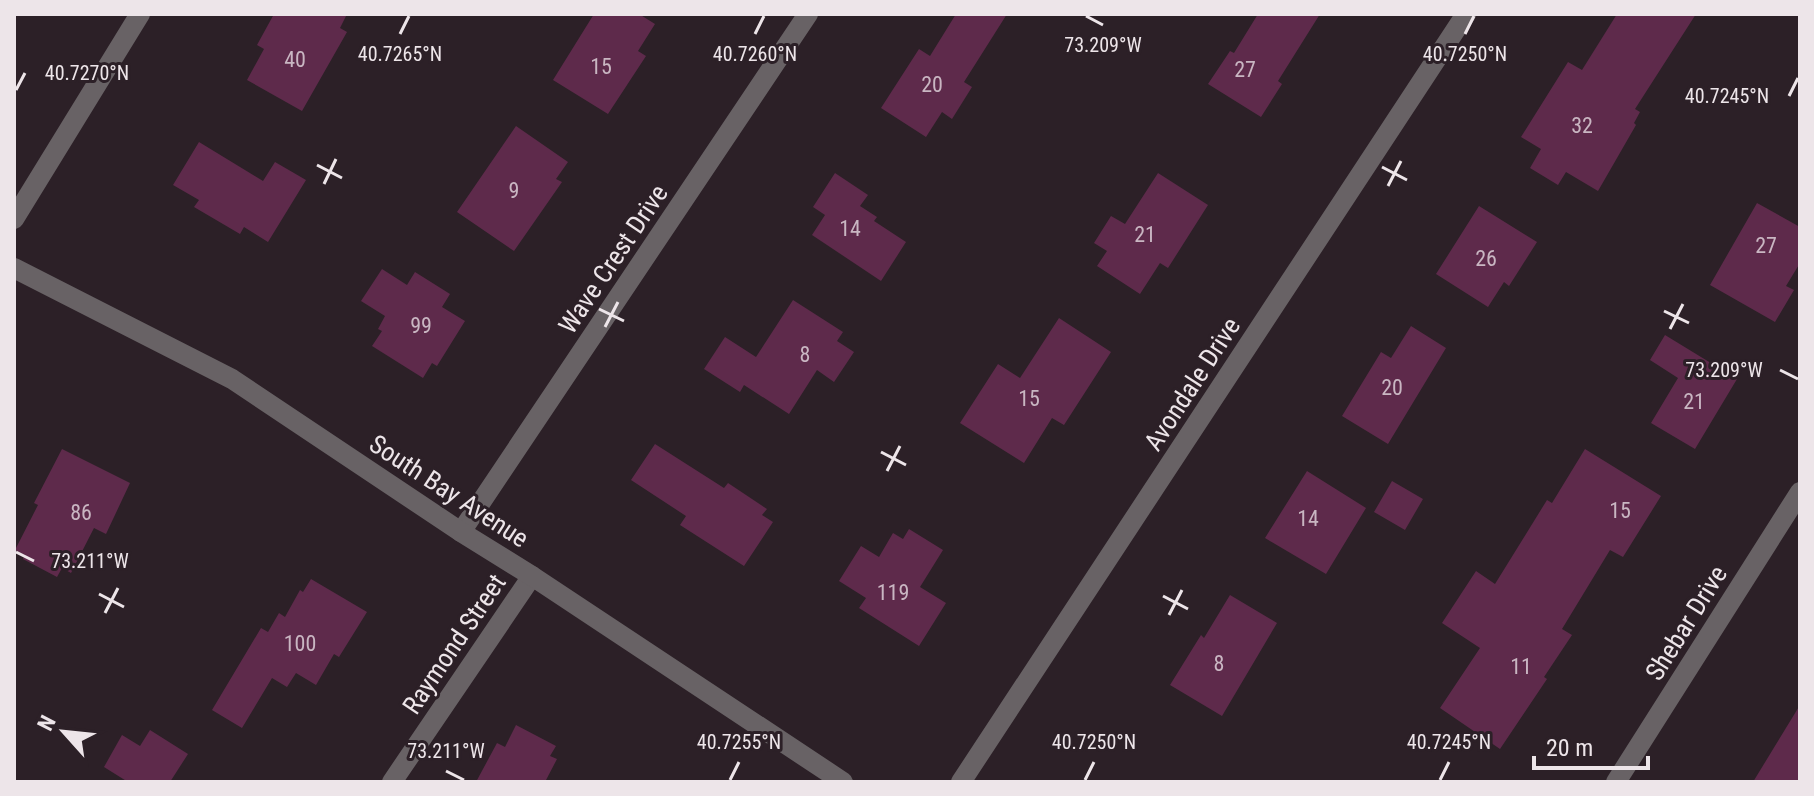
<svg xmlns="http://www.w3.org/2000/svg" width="1814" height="796" font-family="'Roboto Condensed',sans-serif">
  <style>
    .building { fill: #5e2a4b }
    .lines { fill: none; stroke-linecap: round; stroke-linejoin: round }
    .minor { stroke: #686265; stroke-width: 20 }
    .tertiary { stroke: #686265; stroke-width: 20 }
    .ticks { fill: none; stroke: #ede5e9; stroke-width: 3 }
    .labels { text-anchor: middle; stroke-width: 6; stroke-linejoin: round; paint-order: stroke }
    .number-label { font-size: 22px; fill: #c9b6c2 }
    .street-label { font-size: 26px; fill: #ede5e9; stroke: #2c2027 }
    .ticks-label { font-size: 20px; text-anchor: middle; fill: #ede5e9; stroke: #2c2027; stroke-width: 6; stroke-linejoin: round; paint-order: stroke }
  </style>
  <rect width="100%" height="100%" fill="#2c2027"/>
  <!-- building -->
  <path class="building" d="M274,14H347L340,28L347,32L302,111L247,80L264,49L257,45Z
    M594,14H639L655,24L638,51L646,56L608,114L553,80Z
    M956,14H1007L964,82L972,87L952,119L942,112L926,137L881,108L919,49L930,56Z
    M1258,14H1320L1278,81L1282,84L1261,117L1208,84L1230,51L1234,53Z
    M1617,14H1696L1635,109L1640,112L1634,123L1636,125L1598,191L1566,172L1558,185L1530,168L1541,149L1521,137L1568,62L1582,70Z
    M516,126L568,162L556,179L562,182L514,251L457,212Z
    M199,142L263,181L275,162L306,180L268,242L244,227L240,234L194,207L199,200L173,185Z
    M835,173L868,195L860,206L877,217L874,221L906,242L881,281L812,235L825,215L813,207Z
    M1158,173L1208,205L1168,268L1160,263L1140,294L1097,266L1107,251L1094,243L1111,216L1125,224Z
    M1757,203L1800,227V263L1786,286L1794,290L1775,322L1710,285Z
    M1479,206L1537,242L1509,286L1504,282L1488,307L1436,274Z
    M382,269L407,285L415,272L450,294L442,307L465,321L437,366L432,363L423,378L372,346L382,331L378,329L385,316L361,301Z
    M793,300L843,332L837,341L854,352L834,382L817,370L789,414L744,385L740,392L704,369L725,337L756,357Z
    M1059,318L1111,352L1064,425L1052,418L1024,463L960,423L998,364L1020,378Z
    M1411,326L1446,348L1388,444L1342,416L1381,352L1391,358Z
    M1665,335L1737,379L1695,449L1651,423L1678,378L1650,360Z
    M655,444L724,488L728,483L767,509L762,515L773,522L744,566L680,525L686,516L631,480Z
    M62,449L130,483L106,534L94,528L71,573L62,568L57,577L23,559L25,555L15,550L38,505L34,503Z
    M1585,449L1661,496L1623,557L1610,550L1562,629L1572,635L1544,677L1547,679L1500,749L1440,708L1480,648L1442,623L1476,571L1495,584L1547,500L1552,503Z
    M1307,471L1366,508L1326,574L1265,538Z
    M1392,481L1423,499L1405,530L1374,512Z
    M909,529L943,550L920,587L946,603L919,646L859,608L866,598L839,581L861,546L879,557L893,533L903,539Z
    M311,579L367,612L339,657L334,654L316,685L296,673L287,687L272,678L242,728L212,710L261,628L268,632L279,613L285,617L300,590L303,592Z
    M1230,595L1277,623L1222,716L1170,685L1201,635L1204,638Z
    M1800,705V782H1753Z
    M516,725L556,746L550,756L557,759L545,782H476L497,743L505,747Z
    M150,730L188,754L170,782H128L104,767L122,735L140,746Z"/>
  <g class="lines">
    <!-- minor -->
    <path class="minor" d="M14,219L140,14
      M461,532L808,14
      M392,782L532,576
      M961,782L1466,14
      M1616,782L1800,492"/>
    <!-- tertiary -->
    <path class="tertiary" d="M14,268L232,379L461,532L532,576L843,782"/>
  </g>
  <!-- ticks -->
  <path class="ticks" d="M1086,16L1103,25M400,34L409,16M755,34L764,16M1465,34L1474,16M16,90L25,73M1789,96L1798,78M317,165L342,178M1382,167L1407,180M324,184L336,159M1388,186L1401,161M599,309L624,321M1664,311L1689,323M605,327L618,302M1670,329L1683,304M1780,370L1798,379M881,452L906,465M887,471L900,446M16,552L34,561M99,594L124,607M1163,596L1188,609M105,613L118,588M1169,615L1182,590M446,771L464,780M730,780L739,762M1085,780L1094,762M1440,780L1449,762"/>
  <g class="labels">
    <!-- number labels -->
    <g class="number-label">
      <text x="295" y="67">40</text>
      <text x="601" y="74">15</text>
      <text x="1245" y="77">27</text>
      <text x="932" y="92">20</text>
      <text x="1582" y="133">32</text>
      <text x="514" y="198">9</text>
      <text x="850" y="236">14</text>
      <text x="1145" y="242">21</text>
      <text x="1766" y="253">27</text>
      <text x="1486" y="266">26</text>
      <text x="421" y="333">99</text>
      <text x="805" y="362">8</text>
      <text x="1392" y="395">20</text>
      <text x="1029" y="406">15</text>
      <text x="1694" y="409">21</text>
      <text x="1620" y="518">15</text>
      <text x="81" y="520">86</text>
      <text x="1308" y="526">14</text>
      <text x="893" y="600">119</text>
      <text x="300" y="651">100</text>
      <text x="1219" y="671">8</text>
      <text x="1521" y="674">11</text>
    </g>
    <!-- street labels -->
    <g class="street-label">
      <text transform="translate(613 259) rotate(-56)" y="9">Wave Crest Drive</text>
      <text transform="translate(1192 384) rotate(-57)" y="9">Avondale Drive</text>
      <text transform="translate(449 491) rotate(33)" y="9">South Bay Avenue</text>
      <text transform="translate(1686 623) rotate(-58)" y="9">Shebar Drive</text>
      <text transform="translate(454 644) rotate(-56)" y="9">Raymond Street</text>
    </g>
  </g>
  <g class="ticks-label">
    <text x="1103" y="52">73.209°W</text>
    <text x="400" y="61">40.7265°N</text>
    <text x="755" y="61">40.7260°N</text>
    <text x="1465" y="61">40.7250°N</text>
    <text x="87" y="80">40.7270°N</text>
    <text x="1727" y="103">40.7245°N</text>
    <text x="1724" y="377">73.209°W</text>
    <text x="90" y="568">73.211°W</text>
    <text x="739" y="749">40.7255°N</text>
    <text x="1094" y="749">40.7250°N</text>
    <text x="1449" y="749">40.7245°N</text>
    <text x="446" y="758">73.211°W</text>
  </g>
  <!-- border -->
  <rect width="1814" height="796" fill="none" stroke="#ede5e9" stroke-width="32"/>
  <!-- north arrow -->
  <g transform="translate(64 732) rotate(297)" stroke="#2c2027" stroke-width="6" paint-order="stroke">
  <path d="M0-6L14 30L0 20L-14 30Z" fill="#ede5e9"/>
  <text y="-12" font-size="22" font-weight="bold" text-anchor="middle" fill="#ede5e9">N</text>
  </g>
  <!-- scale -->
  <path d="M1534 756v12h114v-12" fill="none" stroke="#ede5e9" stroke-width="4"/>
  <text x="1546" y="756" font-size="24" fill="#ede5e9" stroke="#2c2027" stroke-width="6" paint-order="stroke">20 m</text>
</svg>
